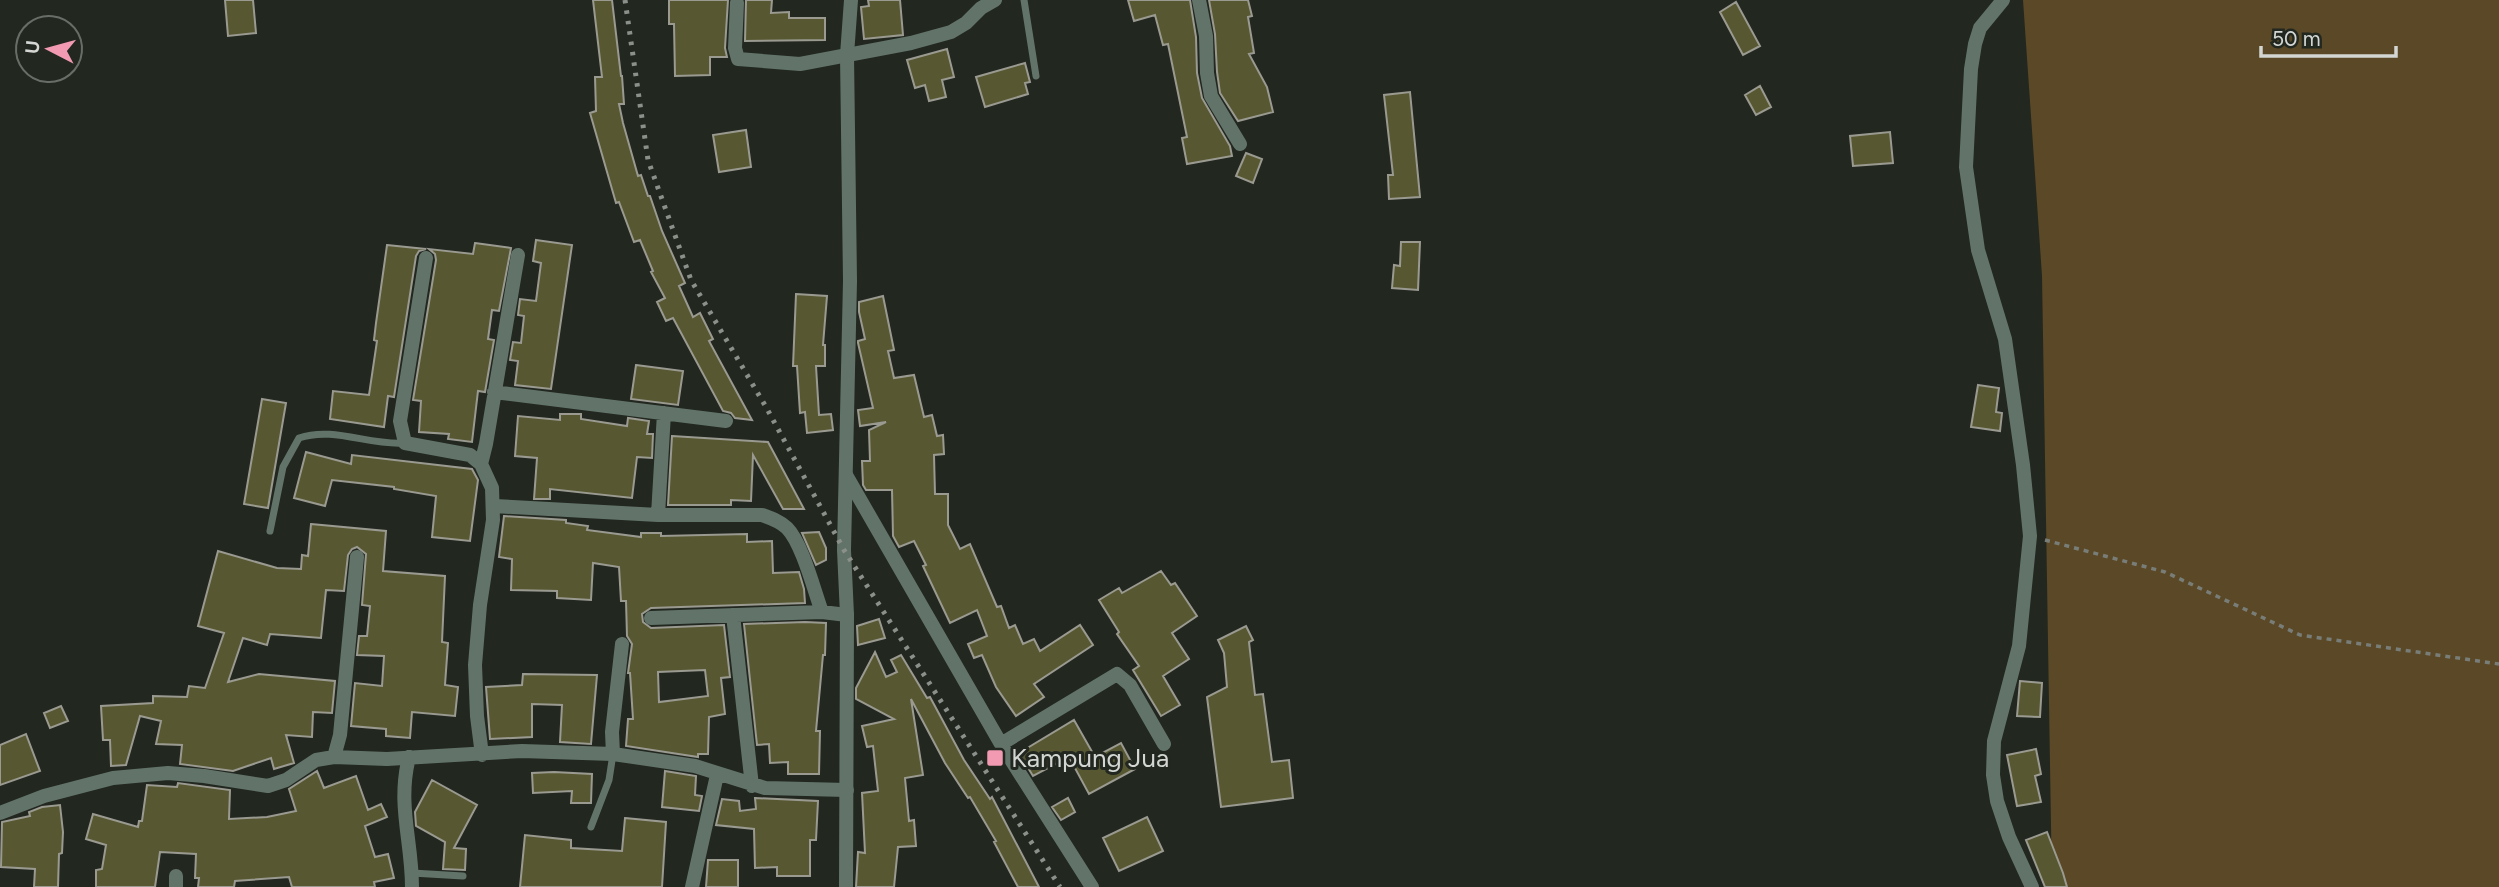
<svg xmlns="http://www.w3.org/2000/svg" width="2499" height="887" font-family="Figtree,sans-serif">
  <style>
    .forest { fill: #5a4826 }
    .building { fill: #575832; stroke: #9a9a91; stroke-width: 2; fill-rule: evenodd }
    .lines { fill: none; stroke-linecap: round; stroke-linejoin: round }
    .path { stroke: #797d78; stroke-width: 3.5; stroke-dasharray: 5 5; stroke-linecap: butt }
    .service { stroke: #62746a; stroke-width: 7 }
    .minor { stroke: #62746a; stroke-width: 14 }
    .tertiary { stroke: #62746a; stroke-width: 14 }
    .rail { stroke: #8c908a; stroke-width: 5; stroke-dasharray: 3.5 7; stroke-linecap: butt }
    .poi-dot { fill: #f19ab2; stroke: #222720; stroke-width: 2.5 }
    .labels { text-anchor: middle; stroke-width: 6; stroke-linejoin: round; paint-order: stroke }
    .poi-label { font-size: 26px; fill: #d3d6d2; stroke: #222720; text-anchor: start }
  </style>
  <rect width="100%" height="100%" fill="#222720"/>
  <!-- forest -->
  <path class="forest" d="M2023,0H2499V887H2052L2042,276Z"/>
  <!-- building -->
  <path class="building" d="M225,0H253L256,33L228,36Z
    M593,0H612L621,76H622L624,104H619L623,123L638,176L641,175L648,196H650L662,231L685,283L679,286L693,317L700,313L713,339L709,341L752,420L735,418L731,413L723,411L673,318L666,321L657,302L665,298L651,272L653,271L640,240L634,242L619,202L616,203L590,113L596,111L595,77H602Z
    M669,0H728L725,48L727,57H710V75L675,76L674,24H669Z
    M746,0H772L771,13L789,12V18H825V40L745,41Z
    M868,0H900L903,35L864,39L861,7L869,6Z
    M1128,0H1190L1196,37L1197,73L1202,98L1230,146L1232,156L1187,164L1182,138L1187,137L1168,44L1163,45L1155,15L1134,21Z
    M1209,0H1248L1252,16L1248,17L1254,53L1249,54L1267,87L1273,112L1238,121L1220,93L1217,72L1215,34Z
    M1736,2L1760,46L1743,55L1720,12Z
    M947,49L954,77L942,80L946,97L929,101L925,85L915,88L907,60Z
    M1025,63L1030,82L1025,83L1028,94L985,107L976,77Z
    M1760,86L1771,107L1756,115L1745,95Z
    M1410,92L1420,197L1389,199L1388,175H1393L1384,95Z
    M746,130L751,167L719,172L713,135Z
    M1890,132L1893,163L1853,166L1850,136Z
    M1246,153L1262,159L1253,183L1236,176Z
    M536,240L572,245L551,389L515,385L518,361L510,360L513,342L521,343L524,316L518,315L520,299L536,301L541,263L533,261Z
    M1401,242H1420L1418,290L1392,288L1394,265L1400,266Z
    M475,243L511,248L499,311L492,310L488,339L494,340L485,392L478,391L472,442L448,439L449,434L419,432L421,401L413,400L436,260L435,254L429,249L473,254Z
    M387,245L426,249L419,251L416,256L394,397L388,396L384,427L330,419L333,391L369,395L377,341L374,340L376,323Z
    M796,294L827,296L823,345H825V366H816L819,415L831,414L833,430L807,433L805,412L800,413L797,366H793Z
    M883,296L894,350L888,351L894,378L914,375L924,417L932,415L937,436L943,435L944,454L934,455L935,494H948V525L960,549L970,544L997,607L1001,606L1009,628L1015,625L1023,644L1034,639L1040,651L1080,625L1093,645L1034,684L1044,697L1016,716L996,687L982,655L974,658L968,644L987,636L977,610L950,623L923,566L926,565L914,541L899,547L893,536L892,490H866L863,485L862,461H870L869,430L886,422L860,426L858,410L873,408L858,343V341L865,339L859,312V302Z
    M636,365L683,371L678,405L631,399Z
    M1978,385L1999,388L1996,412L2002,413L2000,431L1971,427Z
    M262,399L286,403L268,508L244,504Z
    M560,414H581V419L627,426L628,418L649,421L647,434H653L652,458L637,457L632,498L550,489V499H534L537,458L515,456L518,416L560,420Z
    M672,436L768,442L804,509H783L753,455L751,501L731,500V505H668Z
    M306,452L351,464L352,455L472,469L478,480L470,541L432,537L436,496L394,489V487L332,480L325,506L294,498Z
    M504,516L566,520V523L588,526L587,530L641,537V533H661V536L747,534V542L772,541L773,573L799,572L804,589L805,603L651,608L642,614L643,622L651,628L724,625L730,677L721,678L725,714L709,717L708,754H698V757L626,746L628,719H633L630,673H628L632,644L627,636L626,601H621L619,567L593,563L591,600L557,598V591L511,590L512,559L499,557ZM705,670L708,696L659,702L658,672Z
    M311,524L386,531L383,571L445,576L442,642L448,643L445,685L458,687L455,716L412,712L410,738L386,736V729L351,726L355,683L382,686L384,656L357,655L359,636H367L370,606L362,605L366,554L357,547L352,549L348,555L344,591L326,590L321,638L270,634L267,645L243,638L228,682L259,674L335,681L332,713L313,712L312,737L286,735L294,763L274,769L271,758L233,771L180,764L182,745L156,744L161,721L140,716L126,765L111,766L110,740H103L101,706L153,703V696L187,697L189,686L205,688L224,633L198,626L218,551L277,568L301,569L302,555L308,556Z
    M819,532L826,548V560L816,565L802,533Z
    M1161,571L1171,585L1175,583L1197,616L1172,633L1189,659L1163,676L1180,705L1161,716L1133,670L1139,666L1117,634L1119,632L1099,600L1119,588L1122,593Z
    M879,619L885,638L858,645L857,626Z
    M805,622L826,623L825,655H823L816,731H820L819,774H788V762L770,763L769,744L757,745L744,624Z
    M1246,626L1253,640L1249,642L1255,695L1263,694L1272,762L1289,760L1293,798L1221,807L1207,697L1227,687L1224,653L1218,640Z
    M875,652L886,677L897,672L891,660L901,655L927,698L930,697L964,760L990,799L992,797L1039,887H1018L994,842L996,841L970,797L968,798L945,763L911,699L923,775L905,778L909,821L914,820L916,846L898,847L894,887H856L858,852L865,853L862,793L878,791L873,746L867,747L862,726L894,719L856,699V688Z
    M523,674L597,675L591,744L560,742L562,705L532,704V737L490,739L486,687L522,685Z
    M2020,681L2042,683L2040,717L2017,716Z
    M61,706L68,721L50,728L44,713Z
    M1074,720L1095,757L1121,743L1135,769L1089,794L1069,757L1033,776L1019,753Z
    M26,734L40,771L0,785V745Z
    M2036,749L2041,774L2035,776L2041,802L2017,806L2007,755Z
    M317,771L324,788L356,776L368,810L381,804L387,817L365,826L375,857L388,854L394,878L374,882L375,887H292L289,877L235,881L234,887H198L199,878H195L196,854L160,852L155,887H96V870L102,869L106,845L86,839L93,814L138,827L139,821H142L147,785L177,787L178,783L230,790L229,819L267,817L296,811L289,789Z
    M665,771L696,776L695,795L702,796L699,811L662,807Z
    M554,772L592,774L591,803H571L572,791L533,793L532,773Z
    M432,780L477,805L454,848L466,849L465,870L443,869L445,842L416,826L415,812Z
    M755,798L818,801L816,840H810V876H777V867L755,868L754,829L716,825L722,799L739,801L740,811L756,809Z
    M1068,798L1075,812L1061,820L1052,807Z
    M60,805L63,832L62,853L59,854L58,887H34L35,869L1,867L2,822L30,816L29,812L42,807Z
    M1147,817L1163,851L1119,871L1103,838Z
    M625,818L666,822L662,887H520L525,835L571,840V848L622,851Z
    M2047,832L2063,873L2067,887H2045L2026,840Z
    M708,860H738V887H706Z"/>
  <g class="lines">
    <!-- path -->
    <path class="path" d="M2045,540L2165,572L2300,635L2499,664"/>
    <!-- service -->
    <path class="service" d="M1024,0L1036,76
      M270,531L283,467L299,438C334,426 369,446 405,443
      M591,827L609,780L613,754
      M412,873L463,876"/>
    <!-- minor -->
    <path class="minor" d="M1199,0L1206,36L1207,73L1211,96L1240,144
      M2003,0L1980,28L1975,44L1971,69L1966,167L1978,250L2005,339L2023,465L2030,536L2019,646L1994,741L1993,775L1997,801L2009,837L2032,887
      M737,3L735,48L738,59L800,64L911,43L951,32L966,23L981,8L995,0
      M426,258L400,421L405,443L470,455L481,464L492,488L493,520L480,605L475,665L477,716L482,755
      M494,392L726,421
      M481,464L486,444L518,255
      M846,475L1001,744L1117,674L1130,685L1164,744
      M494,506L658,515H762C771,518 780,521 787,528C802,543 814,590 822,612
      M658,515L664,413
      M733,615L752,786
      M651,618L822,612L847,615
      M1001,744L1092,887
      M613,754L612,732L622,644
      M334,757L340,735L357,557
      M409,757C397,805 412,840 412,887
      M0,813L44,796L113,778L168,773L204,776L268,786L286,780L316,760L334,757L387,759L522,751L613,754L695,766L765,788L847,790
      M176,887V876
      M692,887L717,775"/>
    <!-- tertiary -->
    <path class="tertiary" d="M846,887L847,615L844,550L850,281L847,55L851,0"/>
    <!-- rail -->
    <path class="rail" d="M625,0L648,160L691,280L766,407L844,550L1060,887"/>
  </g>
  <!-- markers -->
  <rect class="poi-dot" x="986" y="749" width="18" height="18" rx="3.5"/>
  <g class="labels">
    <!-- poi labels -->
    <g class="poi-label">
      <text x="1011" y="767">Kampung Jua</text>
    </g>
  </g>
  <!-- north arrow -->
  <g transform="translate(49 49) rotate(276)"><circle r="33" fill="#222720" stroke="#696d67" stroke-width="2"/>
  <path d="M0-5L12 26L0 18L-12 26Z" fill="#f19ab2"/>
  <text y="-10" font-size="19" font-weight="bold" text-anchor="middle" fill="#d3d6d2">U</text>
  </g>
  <!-- scale -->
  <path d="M2261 46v10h135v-10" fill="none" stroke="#d3d6d2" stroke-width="3.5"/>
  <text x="2272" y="46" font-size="21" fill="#d3d6d2" stroke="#222720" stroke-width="5" paint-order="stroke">50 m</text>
</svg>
